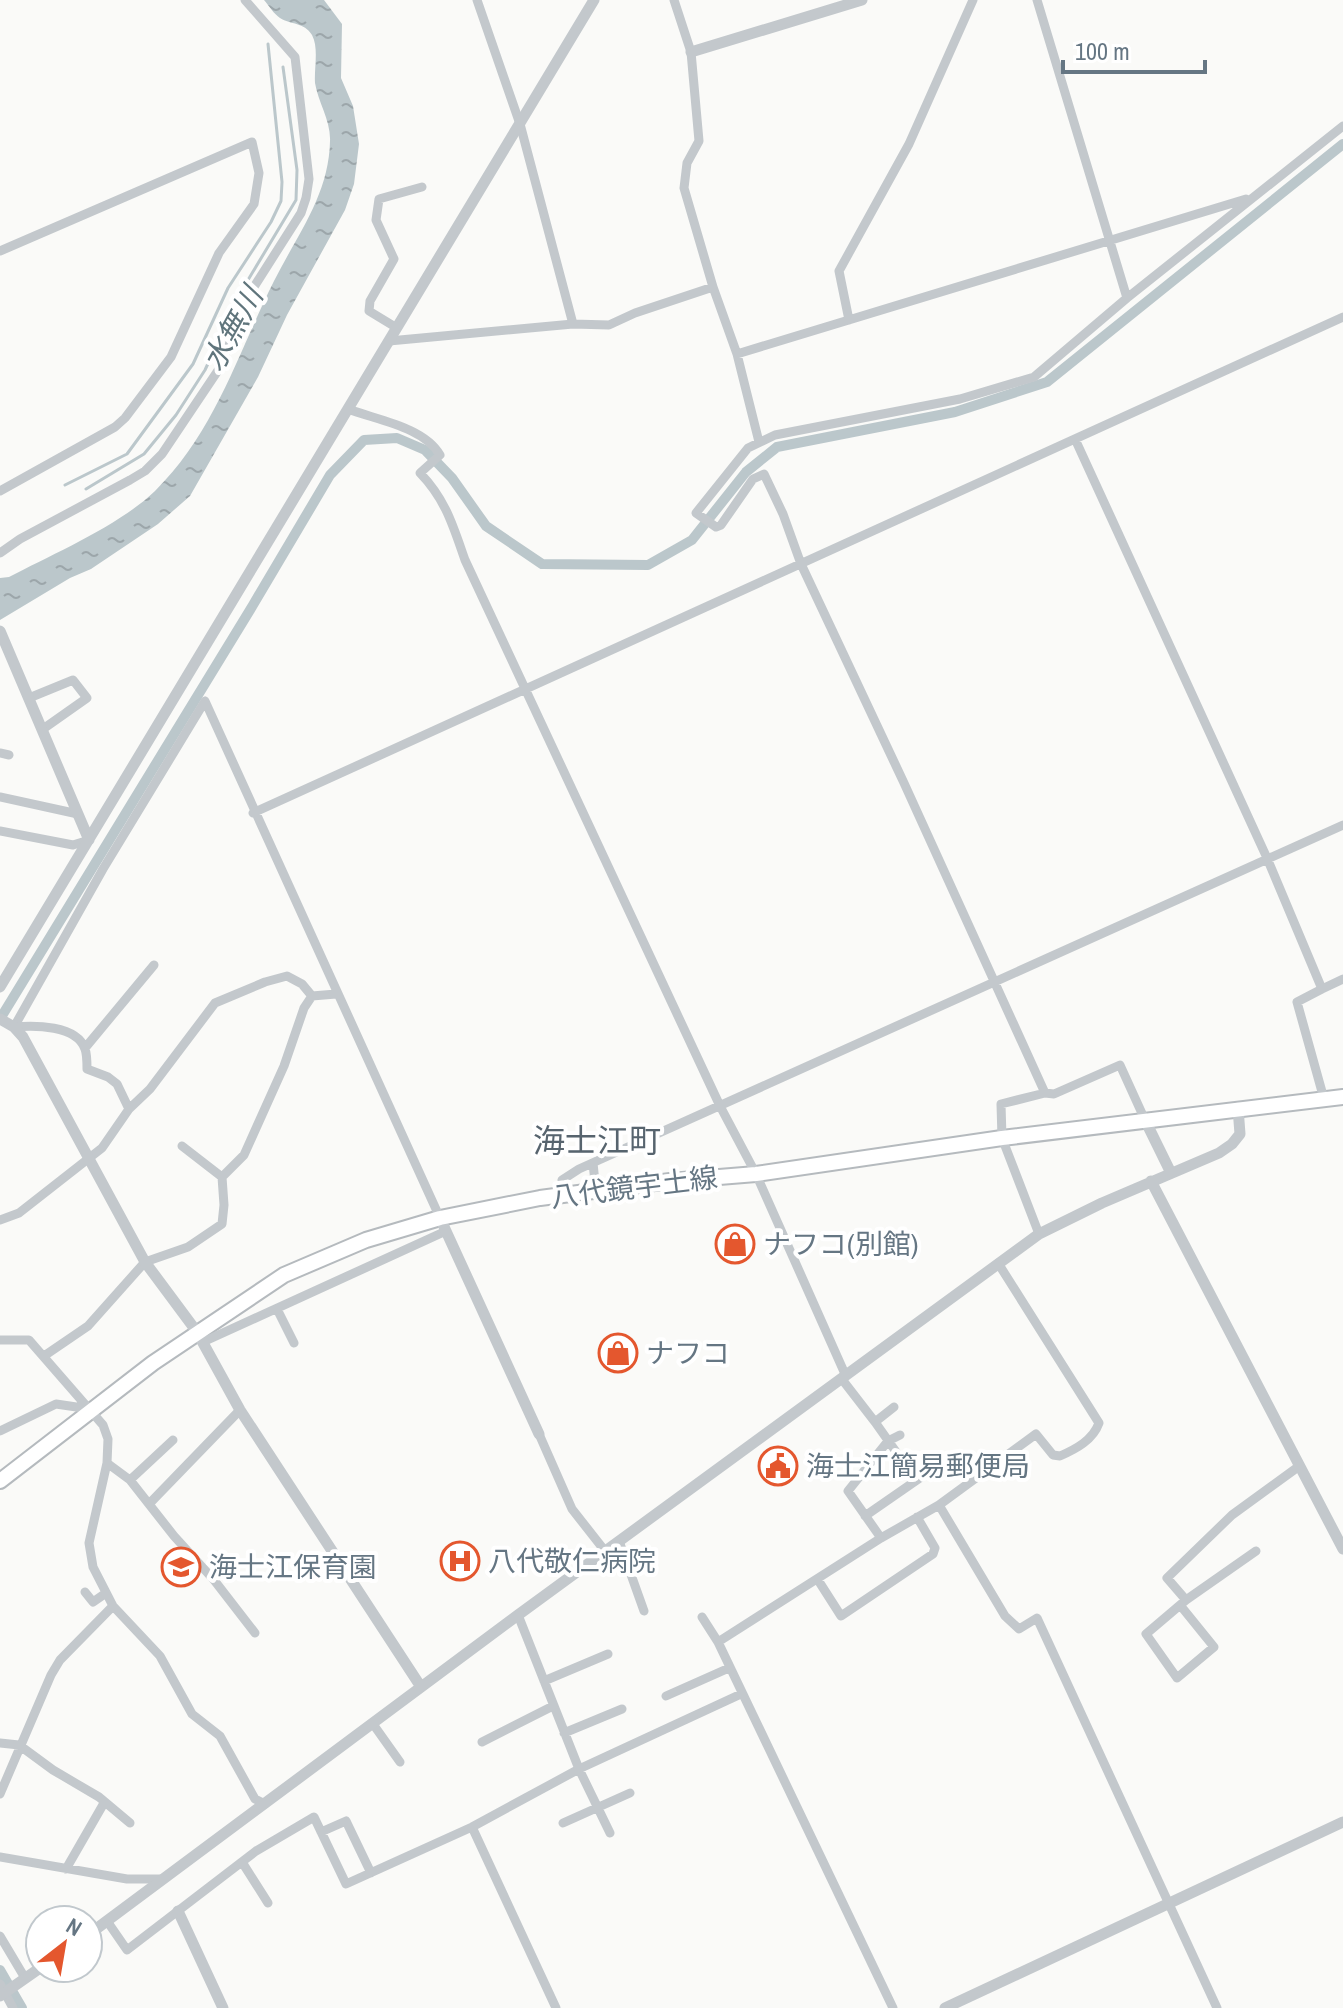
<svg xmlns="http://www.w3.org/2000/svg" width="1343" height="2008" font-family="'Archivo Narrow','Noto Sans JP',sans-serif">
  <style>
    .water { fill: url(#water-ripples) }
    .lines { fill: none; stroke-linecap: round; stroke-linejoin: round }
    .stream { stroke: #bbc7cb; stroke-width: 3 }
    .canal { stroke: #bbc7cb; stroke-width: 10 }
    .primary-casing { stroke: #b5babe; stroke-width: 18 }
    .minor { stroke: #c3c8cc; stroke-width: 9 }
    .tertiary { stroke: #c3c8cc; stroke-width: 11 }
    .primary { stroke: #fff; stroke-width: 14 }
    .labels { text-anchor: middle; stroke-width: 8; stroke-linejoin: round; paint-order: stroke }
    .street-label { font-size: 28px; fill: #657683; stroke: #fff }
    .poi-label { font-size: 28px; fill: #657683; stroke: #fff; text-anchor: start }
    .water-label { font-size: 30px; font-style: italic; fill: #60757c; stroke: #fff }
    .quarter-label { font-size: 32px; fill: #57646e; stroke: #fff }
  </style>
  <defs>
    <pattern id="water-ripples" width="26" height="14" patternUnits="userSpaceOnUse" patternTransform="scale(2)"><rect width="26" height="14" fill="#bbc7cb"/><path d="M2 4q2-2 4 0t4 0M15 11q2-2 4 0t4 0" fill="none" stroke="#9ca6aa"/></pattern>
  </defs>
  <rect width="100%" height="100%" fill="#fafaf8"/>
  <!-- water -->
  <path class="water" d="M264,0H324L342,24L341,78L353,106L359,144L354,184L345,210L287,315L258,377L190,496L158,524L91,569L70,578L0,620V578L9,577C53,554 120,525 155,491C215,432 238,353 274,281C297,235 329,195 330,141C331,121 318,102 315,83C314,68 319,48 312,35C304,22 291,25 280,18C274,14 269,6 264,0Z"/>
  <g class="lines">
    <!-- stream -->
    <path class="stream" d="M65,485L127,454L193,364L228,288L271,222L281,201L282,182L268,44
      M86,489L144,454L176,415L205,370L242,290L296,200L297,170L283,67"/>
    <!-- canal -->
    <path class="canal" d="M0,1019L253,605L330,475L364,440L397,438L425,450L452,478L486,526L542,564L648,565L692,540L746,472L777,447L955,412L1047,382L1343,144
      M0,1970L22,2008"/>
    <!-- primary casing -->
    <g class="primary-casing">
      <path id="primary" d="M0,1481L153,1363L284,1275L366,1240L440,1218L540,1198L670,1181L756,1174L1002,1138L1343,1097"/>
    </g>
    <!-- minor -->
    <path class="minor" d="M477,0L520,124L573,324
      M674,0L691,52L699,141L687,163L684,188L713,287L737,354L759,442
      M1037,0L1127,298
      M0,251L252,142L259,173L254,204L219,253L171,357L125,418L115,427L0,491
      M849,320L839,271L909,144L973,0
      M397,328L369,311L370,301L394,259L376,220L379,199L422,187
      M389,341L573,324L609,325L635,313L713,287
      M737,354L1246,199
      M348,409C377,420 424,427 440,455L420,473C446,500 453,526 465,560L720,1106L756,1174L845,1374
      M1075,439L1267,858L1322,989L1297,1002L1324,1099
      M0,553L20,539L130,480L145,471L162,454L219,369L252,290L301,213L306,198L309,179L295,57L245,0
      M29,698L73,680L87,698L43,729
      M205,701L440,1218
      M0,753L9,755
      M0,797L78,814
      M253,813L1343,317
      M0,831L73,845L89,840
      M1322,989L1343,979
      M312,996L336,994
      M14,1027L103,869L205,701
      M14,1027C34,1025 77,1025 85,1049C87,1054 87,1063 87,1069L108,1077L117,1084L129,1109
      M85,1048L154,965
      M1045,1093L1054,1094L1120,1065L1145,1120
      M182,1146L222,1177
      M593,1163L596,1192
      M562,1180L579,1169L1343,825
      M0,1220L19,1213L102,1148L129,1109L150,1089L215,1003L265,982L287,976L302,984L312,996
      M1039,1234L1002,1138L1001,1104L1045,1093L904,783L801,564L783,514L764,474L753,479L721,525L716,527L696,513L748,448L775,435L960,399L1034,377L1127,298L1343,126
      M277,1309L294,1343
      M0,1340H29L103,1425L108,1439L107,1463L89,1543L93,1567L113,1606L160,1656L192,1714L220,1736L255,1799L265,1804
      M203,1342L446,1231
      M44,1356L88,1326L145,1262L188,1247L222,1224L224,1205L222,1177L244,1155L284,1066L304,1008L312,996
      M841,1378L875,1422L916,1480
      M875,1422L894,1407
      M0,1431L56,1404L90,1409
      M539,1434L572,1509L605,1551
      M107,1463L130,1480L174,1536L214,1580L255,1633
      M130,1480L173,1440
      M150,1503L240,1410
      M939,1505L1005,1616L1019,1629L1037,1618L1217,2008
      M865,1516L940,1464
      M881,1538L848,1491L888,1441L900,1435
      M619,1541L644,1611
      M1256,1551L1186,1600L1167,1578L1232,1515L1298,1467
      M818,1580L841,1616L933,1554L935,1548L917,1517
      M85,1592L93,1602L106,1593
      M1180,1605L1214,1647L1177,1678L1146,1634L1186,1600
      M518,1615L579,1769L610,1833
      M702,1617L718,1642
      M544,1681L608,1654
      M666,1696L729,1668
      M373,1724L400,1762
      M564,1733L622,1709
      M482,1742L553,1706
      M0,1743L19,1745L53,1770L99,1797L130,1823
      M0,1794L51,1675L60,1660L113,1606
      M563,1823L630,1793
      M472,1827L556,2008
      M321,1832L346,1821L371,1873
      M0,1857L127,1879H161
      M242,1862L268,1903
      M66,1869L104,1803
      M107,1921L127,1950L256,1851L314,1817L346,1884L472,1827L579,1769L741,1694
      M0,1936L25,1978
      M0,1984L13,2008
      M893,2008L718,1642L881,1538L939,1505L1036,1434L1053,1455L1060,1456C1076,1449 1093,1440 1099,1423L998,1263"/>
    <!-- tertiary -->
    <path class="tertiary" d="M691,52L862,0
      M0,631L89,840
      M0,987L594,0
      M0,1019L14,1027L23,1037L145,1262L197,1332L240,1410L421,1687
      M1145,1120L1171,1173
      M1151,1181L1343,1549
      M440,1218L539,1434
      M178,1911L223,2008
      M88,1935L518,1615L1039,1234L1102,1203L1219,1153L1232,1144L1240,1134L1238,1108
      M0,1996L40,1968
      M945,2008L1343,1822"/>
    <!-- primary -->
    <use href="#primary" class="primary"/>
  </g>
  <!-- icons -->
  <defs>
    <g id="shop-ring" transform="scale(2)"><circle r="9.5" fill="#fff" stroke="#e4572e" stroke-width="1.5"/><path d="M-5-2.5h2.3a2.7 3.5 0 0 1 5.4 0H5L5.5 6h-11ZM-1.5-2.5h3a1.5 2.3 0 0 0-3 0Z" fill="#e4572e"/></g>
    <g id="civic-ring" transform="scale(2)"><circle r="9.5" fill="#fff" stroke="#e4572e" stroke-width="1.5"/><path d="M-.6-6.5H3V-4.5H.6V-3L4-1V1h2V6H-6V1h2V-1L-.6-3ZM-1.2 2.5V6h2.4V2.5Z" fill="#e4572e"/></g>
    <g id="hospital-ring" transform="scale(2)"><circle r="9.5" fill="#fff" stroke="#e4572e" stroke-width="1.5"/><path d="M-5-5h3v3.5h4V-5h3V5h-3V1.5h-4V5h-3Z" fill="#e4572e"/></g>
    <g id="school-ring" transform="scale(2)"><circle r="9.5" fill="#fff" stroke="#e4572e" stroke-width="1.5"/><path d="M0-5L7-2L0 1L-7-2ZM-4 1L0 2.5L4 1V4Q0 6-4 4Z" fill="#e4572e"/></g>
  </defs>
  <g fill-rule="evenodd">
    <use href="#shop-ring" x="735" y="1244"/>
    <use href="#shop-ring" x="618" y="1353"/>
    <use href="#civic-ring" x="778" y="1466"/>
    <use href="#hospital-ring" x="460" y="1561"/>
    <use href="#school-ring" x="181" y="1567"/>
  </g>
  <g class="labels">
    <!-- street labels -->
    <g class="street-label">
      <text transform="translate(634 1187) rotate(-7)" y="10">八代鏡宇土線</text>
    </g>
    <!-- poi labels -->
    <g class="poi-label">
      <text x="763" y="1254">ナフコ(別館)</text>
      <text x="646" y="1363">ナフコ</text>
      <text x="806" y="1476">海士江簡易郵便局</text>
      <text x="488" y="1571">八代敬仁病院</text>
      <text x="209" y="1577">海士江保育園</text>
    </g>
    <!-- water labels -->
    <g class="water-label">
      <text transform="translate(233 329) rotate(-61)" y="10">水無川</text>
    </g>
    <!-- quarter labels -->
    <g class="quarter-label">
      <text x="597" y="1152">海士江町</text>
    </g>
  </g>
  <!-- north arrow -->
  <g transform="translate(64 1944) rotate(31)"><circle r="38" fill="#ffffff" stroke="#c1c8cd" stroke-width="2"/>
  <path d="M0-6L14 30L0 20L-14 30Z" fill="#e4572e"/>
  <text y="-12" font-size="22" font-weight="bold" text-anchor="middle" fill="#657683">N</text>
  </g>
  <!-- scale -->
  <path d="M1063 60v12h142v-12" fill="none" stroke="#657683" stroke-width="4"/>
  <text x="1075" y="60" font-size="24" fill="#657683" stroke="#ffffff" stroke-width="6" paint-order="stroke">100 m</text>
</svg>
